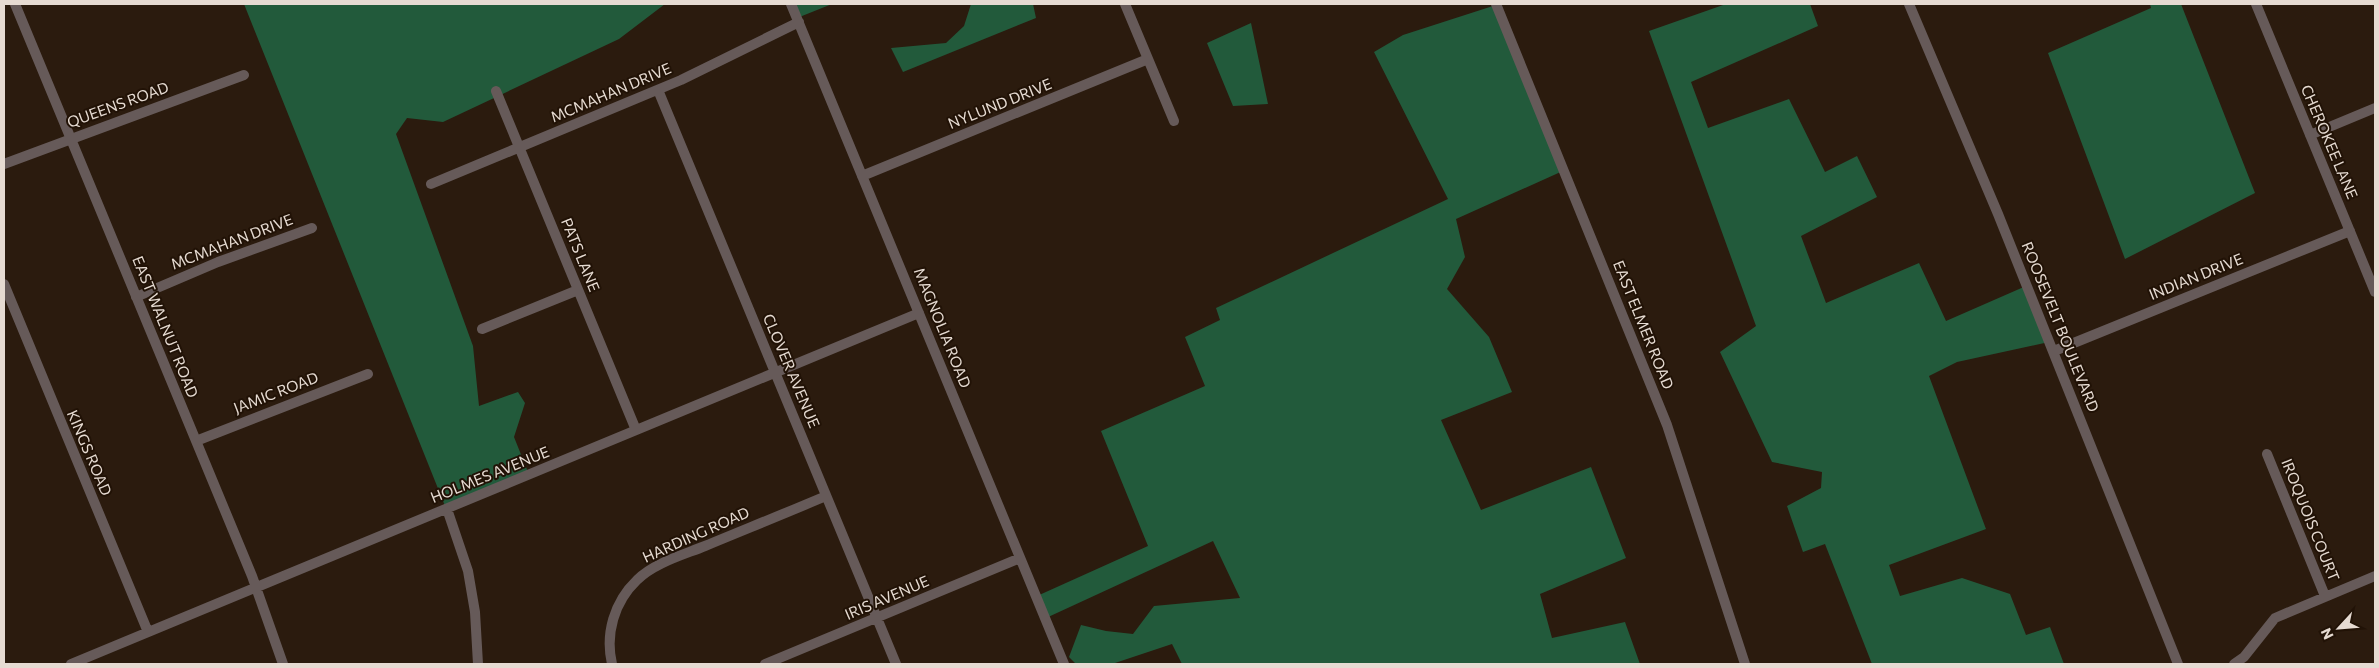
<svg xmlns="http://www.w3.org/2000/svg" width="2379" height="668" font-family="Commissioner,sans-serif">
  <style>
    .forest { fill: #225a3b }
    .lines { fill: none; stroke-linecap: round; stroke-linejoin: round }
    .street { stroke: #665a59; stroke-width: 10 }
    .labels { text-anchor: middle; stroke-width: 4; stroke-linejoin: round; paint-order: stroke }
    .street-label { font-size: 15px; fill: #e6dbd2; stroke: #211206 }
  </style>
  <rect width="100%" height="100%" fill="#2b1b0e"/>
  <!-- forest -->
  <path class="forest" d="M244,4H665L619,39L443,122L407,118L396,134L473,346L479,406L518,392L525,403L514,437L530,477L447,511Z
    M791,4H832L797,18Z
    M971,4H1033L1036,18L903,72L891,48L946,43L964,26Z
    M1726,4H1810L1818,26L1691,82L1708,128L1789,99L1825,172L1857,156L1877,197L1801,236L1826,303L1919,263L1946,321L2026,286L2049,342L1957,362L1929,376L1986,529L1889,565L1900,596L1962,578L2010,594L2026,635L2050,627L2064,664H1872L1825,544L1803,552L1787,506L1821,488L1822,472L1772,462L1720,352L1756,326L1649,31Z
    M2150,4H2181L2255,193L2125,259L2048,53L2151,8Z
    M1496,5L1565,170L1456,219L1465,257L1447,289L1489,337L1512,392L1441,420L1481,510L1591,467L1626,558L1540,594L1552,638L1625,622L1640,664H1182L1172,644L1112,664H1076L1069,657L1081,625L1106,631L1133,634L1154,606L1240,598L1213,541L1046,618L1037,596L1148,546L1101,431L1205,386L1185,337L1220,320L1216,308L1448,199L1374,52L1403,35Z
    M1251,23L1268,104L1233,106L1207,43Z"/>
  <g class="lines">
    <!-- street -->
    <path class="street" d="M15,4L252,576L283,664
      M791,4L1064,664
      M1125,4L1174,121
      M1496,4L1667,425L1745,664
      M1909,4L1998,214L2178,664
      M2256,4L2375,292
      M658,90L896,664
      M496,91L636,430
      M2310,135L2375,108
      M4,164L244,75
      M862,176L1148,59
      M431,184L681,80L799,22
      M4,284L148,632
      M136,297L218,262L312,228
      M482,329L578,290
      M2054,351L2350,231
      M196,441L368,374
      M2267,454L2325,596
      M447,509L468,571L475,612L478,664
      M71,664L919,313
      M612,664C605,634 614,602 637,580C654,563 683,555 705,546C746,529 786,513 826,496
      M765,664L1020,558
      M2234,664L2244,657L2275,618L2375,576"/>
  </g>
  <g class="labels">
    <!-- street labels -->
    <g class="street-label">
      <text transform="translate(611 93) rotate(-23)" y="5">MCMAHAN DRIVE</text>
      <text transform="translate(1000 104) rotate(-22)" y="5">NYLUND DRIVE</text>
      <text transform="translate(118 105) rotate(-20)" y="5">QUEENS ROAD</text>
      <text transform="translate(2329 142) rotate(67)" y="5">CHEROKEE LANE</text>
      <text transform="translate(232 242) rotate(-21)" y="5">MCMAHAN DRIVE</text>
      <text transform="translate(580 255) rotate(68)" y="5">PATS LANE</text>
      <text transform="translate(2196 277) rotate(-22)" y="5">INDIAN DRIVE</text>
      <text transform="translate(1643 325) rotate(68)" y="5">EAST ELMER ROAD</text>
      <text transform="translate(165 327) rotate(68)" y="5">EAST WALNUT ROAD</text>
      <text transform="translate(2060 327) rotate(68)" y="5">ROOSEVELT BOULEVARD</text>
      <text transform="translate(942 328) rotate(68)" y="5">MAGNOLIA ROAD</text>
      <text transform="translate(791 371) rotate(67)" y="5">CLOVER AVENUE</text>
      <text transform="translate(276 393) rotate(-21)" y="5">JAMIC ROAD</text>
      <text transform="translate(89 453) rotate(67)" y="5">KINGS ROAD</text>
      <text transform="translate(490 475) rotate(-22)" y="5">HOLMES AVENUE</text>
      <text transform="translate(2310 520) rotate(68)" y="5">IROQUOIS COURT</text>
      <text transform="translate(696 535) rotate(-24)" y="5">HARDING ROAD</text>
      <text transform="translate(887 598) rotate(-23)" y="5">IRIS AVENUE</text>
    </g>
  </g>
  <!-- border -->
  <rect width="2379" height="668" fill="none" stroke="#e6dbd2" stroke-width="10"/>
  <!-- north arrow -->
  <g transform="translate(2339 628) rotate(244)" stroke="#211206" stroke-width="4" paint-order="stroke">
  <path d="M0-4L9 19L0 12L-9 19Z" fill="#e6dbd2"/>
  <text y="-8" font-size="14" font-weight="bold" text-anchor="middle" fill="#e6dbd2">N</text>
  </g>
</svg>
